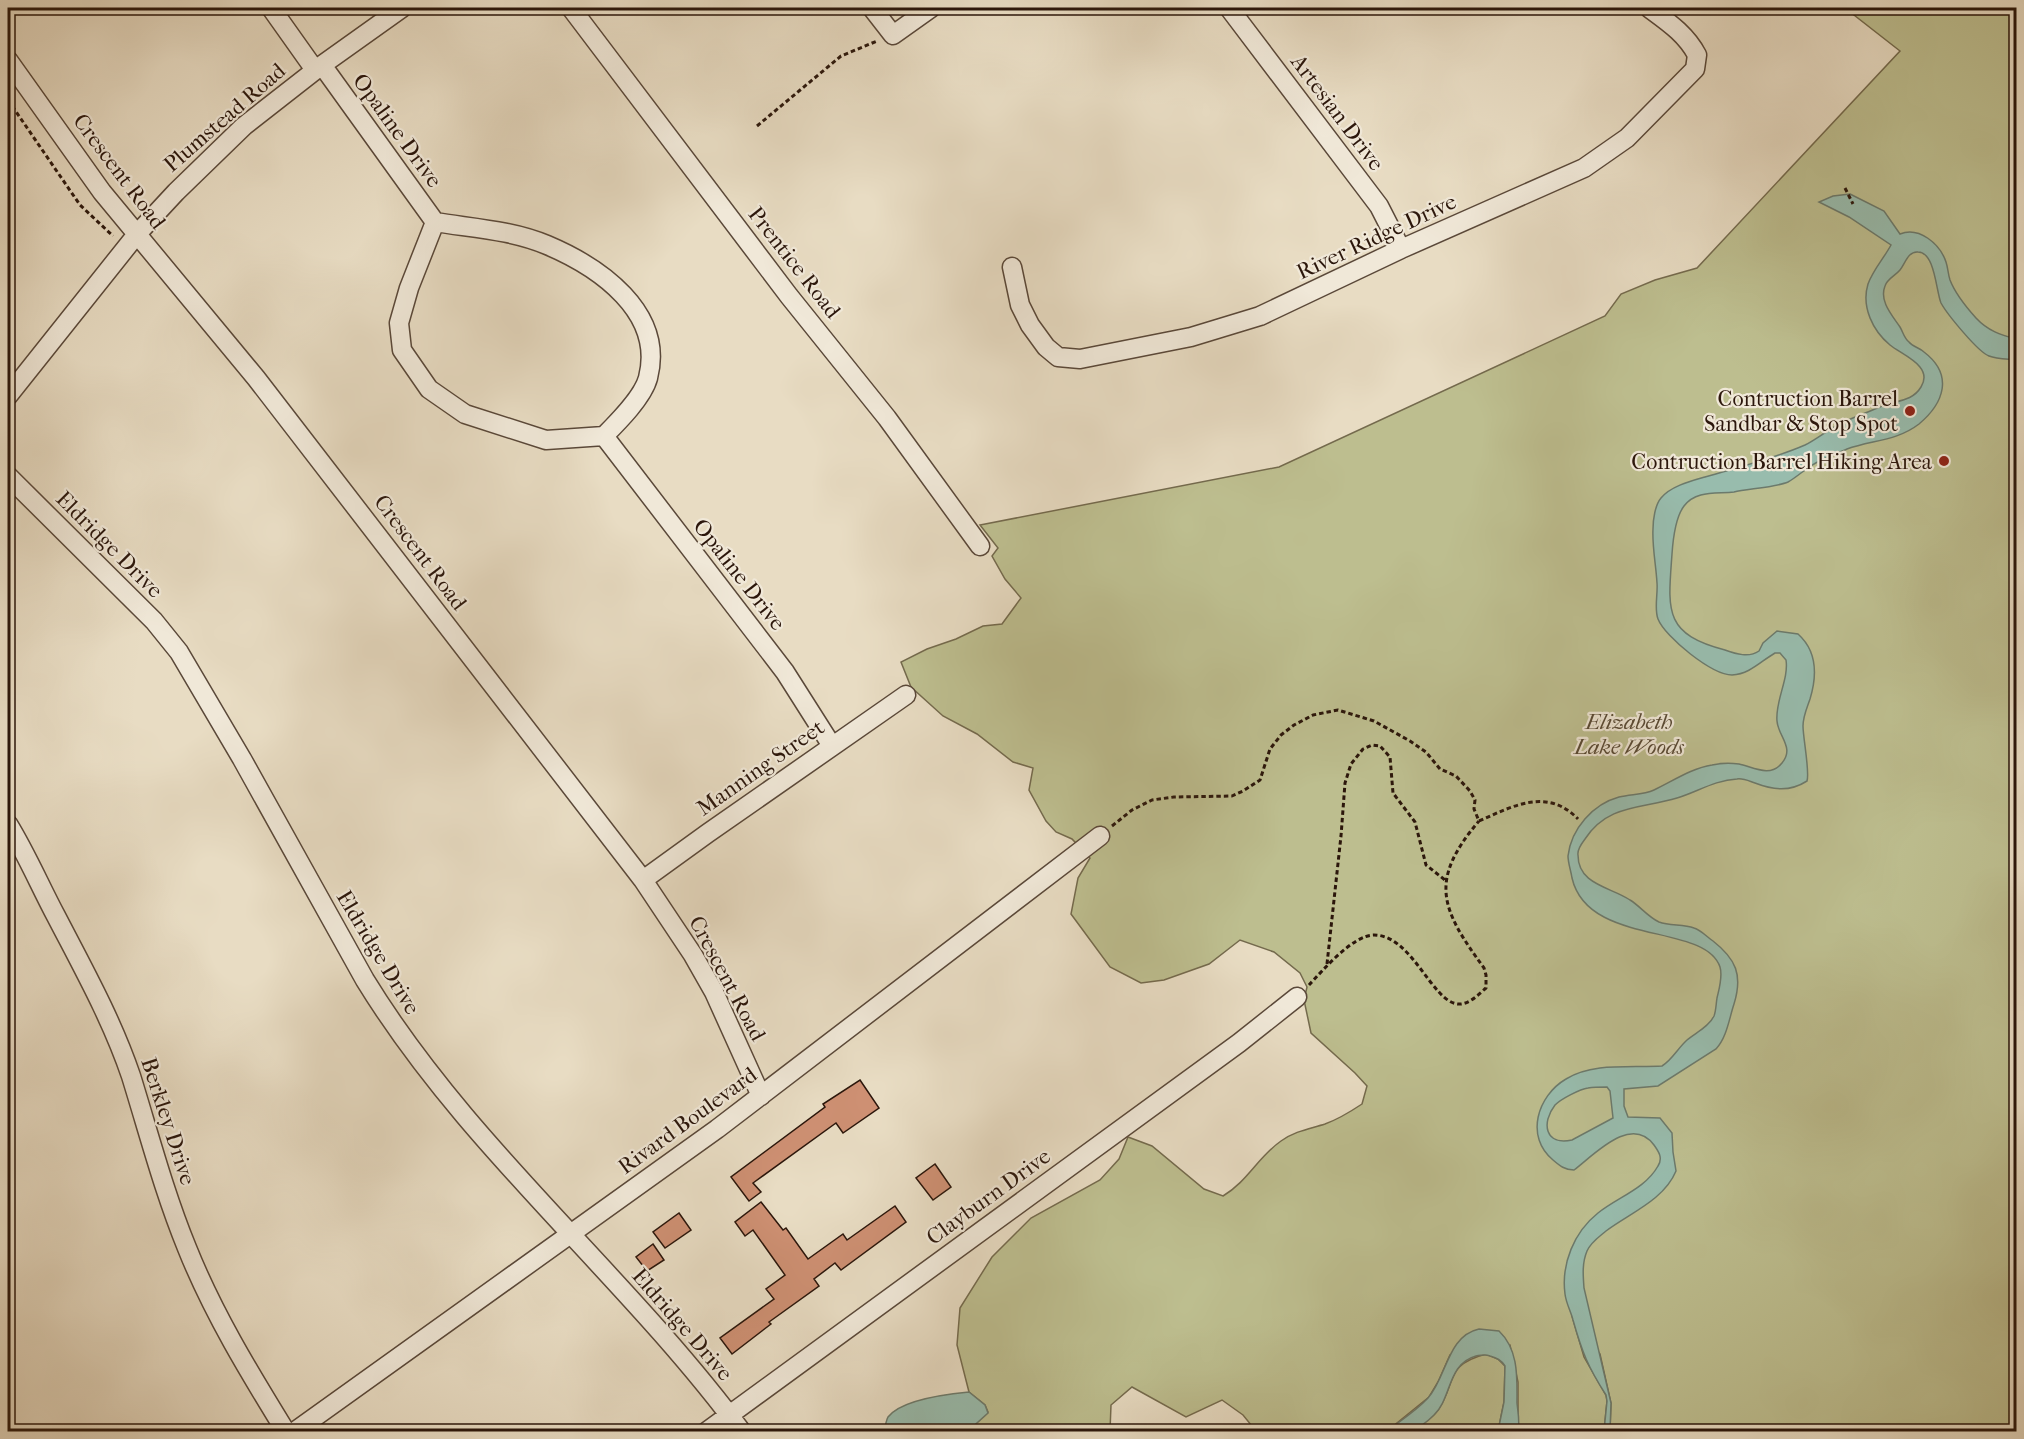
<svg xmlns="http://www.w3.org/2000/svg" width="2024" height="1439" font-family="'IM FELL French Canon',serif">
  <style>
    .green { fill: #bdbe8f; stroke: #746a4d; stroke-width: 1.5 }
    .water { fill: #98bcad; stroke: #6c7a6c; stroke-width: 1.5; fill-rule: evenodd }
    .building { fill: #ce9073; stroke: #2b160b; stroke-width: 1.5 }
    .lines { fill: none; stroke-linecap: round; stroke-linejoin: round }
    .street-casing { stroke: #5a4839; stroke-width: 21 }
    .path { stroke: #2b160b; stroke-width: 3; stroke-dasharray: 4.5 3; stroke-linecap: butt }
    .street { stroke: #f0e8d8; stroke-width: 18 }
    .poi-dot { fill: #8f2418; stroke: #f0e8d8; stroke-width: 2 }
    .labels { text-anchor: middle; stroke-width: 4.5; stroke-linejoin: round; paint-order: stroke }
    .street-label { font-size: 22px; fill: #2b160b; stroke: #f0e8d8 }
    .poi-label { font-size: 22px; fill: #2b160b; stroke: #f0e8d8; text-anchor: end }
    .park-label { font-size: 22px; font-style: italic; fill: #574833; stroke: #f0e8d8 }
  </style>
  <rect width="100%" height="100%" fill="#e8dcc3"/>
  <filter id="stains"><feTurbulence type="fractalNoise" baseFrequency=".00333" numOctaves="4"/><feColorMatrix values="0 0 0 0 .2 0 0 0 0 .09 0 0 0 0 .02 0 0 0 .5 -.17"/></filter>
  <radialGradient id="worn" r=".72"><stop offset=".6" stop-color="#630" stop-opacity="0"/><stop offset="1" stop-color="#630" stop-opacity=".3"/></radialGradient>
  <!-- green -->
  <path class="green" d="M1845,8H2016V1431H1610L1611,1403L1600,1354L1572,1316L1584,1357L1606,1395L1607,1401L1604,1431H1518V1382L1510,1345L1450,1355L1438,1382L1429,1397L1387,1431H1256L1243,1415L1222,1400L1186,1417L1132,1387L1111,1405L1110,1431H968L988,1412L985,1405L969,1392L957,1345L960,1308L992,1257L1031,1218L1100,1180L1119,1159L1128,1137L1152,1146L1204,1189L1223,1196C1247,1182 1259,1156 1281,1141C1295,1131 1309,1129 1325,1124C1339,1119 1350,1112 1362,1104L1367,1086L1355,1073L1311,1033L1304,1000L1307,987L1300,973L1274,952L1240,940L1209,964L1164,980L1141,983L1110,967L1071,914L1078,878L1090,858L1072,839L1056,832L1046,821L1029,790L1033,768L1013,762L977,734L943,716L911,687L901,662L927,649L956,639L983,626L1002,624L1021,598L1005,579L992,556L998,548L980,525L1279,467L1605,316L1621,294L1655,280L1697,268L1900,51Z
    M1486,1354L1498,1359L1505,1366L1504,1402L1498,1431L1412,1432C1420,1425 1432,1419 1438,1410C1457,1382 1444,1365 1486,1354Z"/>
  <!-- water -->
  <path class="water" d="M1850,194L1884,211L1900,234C1919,226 1940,244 1946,262C1948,268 1948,274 1950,280C1955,293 1967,308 1976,318C1988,331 2001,335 2016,339V360C2008,359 1997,359 1989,356C1978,352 1947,314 1941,303C1936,291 1935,252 1918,252C1908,251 1905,264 1900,270C1895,276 1887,279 1885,286C1879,301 1892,315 1900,327C1903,332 1904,338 1909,342C1913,347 1920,348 1924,352C1954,375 1944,403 1919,424C1897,441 1872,440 1847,449C1836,454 1824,458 1814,464C1805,469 1797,477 1788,482C1777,487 1747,489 1734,492C1716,494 1696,490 1684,506C1675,518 1673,539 1672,554C1668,610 1663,634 1725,650C1736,654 1749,658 1759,651L1763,643L1777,631L1798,634C1817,651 1817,676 1810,699C1807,708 1803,716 1803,726C1803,738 1810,772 1807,781C1790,792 1773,790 1755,783C1749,781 1743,778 1737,779C1715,780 1697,792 1677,798C1641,809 1608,804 1585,839C1582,843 1577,849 1578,855C1578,885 1611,887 1630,900C1640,906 1648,917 1659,922C1670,926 1683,924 1694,928C1701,930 1707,937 1713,941C1736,959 1743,975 1734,1004C1729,1019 1727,1037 1716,1049L1658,1086L1624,1089V1106L1628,1117L1660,1118L1672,1133L1673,1152L1676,1171C1664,1200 1630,1213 1606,1231C1599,1237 1591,1242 1587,1251C1582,1263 1583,1275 1584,1288L1611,1403L1610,1431H1604L1607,1401L1606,1395C1588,1367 1582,1352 1573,1320C1571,1312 1566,1303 1565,1294C1561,1264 1574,1232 1598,1213C1618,1197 1645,1189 1658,1166C1663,1158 1659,1152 1654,1145C1631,1114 1594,1155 1574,1170C1565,1170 1560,1166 1553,1160C1525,1137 1537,1096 1566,1079C1593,1062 1632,1068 1662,1066C1672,1060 1678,1048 1687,1040C1695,1033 1709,1027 1714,1016C1716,1011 1716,1004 1717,998C1719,989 1723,977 1720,967C1705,922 1588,947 1572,878C1571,871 1568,863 1568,856C1571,829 1593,804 1619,797C1631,794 1643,795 1654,790C1673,781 1692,768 1712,765C1721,763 1731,763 1739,764C1753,767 1770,778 1782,763C1795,748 1778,736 1777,721C1775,701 1789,679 1786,660L1780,653H1775C1761,661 1750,674 1732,675C1712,675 1665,637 1658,619C1654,609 1658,594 1657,583C1656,565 1652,546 1653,529C1653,520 1655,505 1661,498C1671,486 1691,481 1705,477C1739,467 1773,459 1805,445C1815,440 1825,432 1836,426C1850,418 1867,413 1882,406C1896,400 1912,402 1921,387C1934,366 1902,355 1890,345C1873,331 1861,307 1868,284C1873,270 1884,258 1891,245L1849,217L1819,202L1833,196ZM1607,1087L1610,1091L1613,1118L1572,1140C1545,1146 1541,1123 1555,1105C1561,1099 1580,1089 1588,1088C1594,1087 1601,1087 1607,1087Z
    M1479,1329L1499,1331C1519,1350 1517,1378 1517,1403C1518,1413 1520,1422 1518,1431H1498L1504,1402L1505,1366C1501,1360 1497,1358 1490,1356C1485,1354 1482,1355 1476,1356C1447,1364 1452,1398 1434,1415C1417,1432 1409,1432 1387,1431C1400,1421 1416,1411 1428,1398C1447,1377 1447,1336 1479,1329Z
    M969,1392L985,1405L988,1413L968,1431H884C885,1427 886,1421 888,1417C902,1399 948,1394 969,1392Z"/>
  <!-- building -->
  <path class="building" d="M860,1080L879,1108L843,1133L836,1123L753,1183L761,1192L749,1201L731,1177L825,1107L823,1104Z
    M935,1164L951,1187L933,1200L916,1178Z
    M761,1202L783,1230L786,1228L808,1259L843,1234L847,1240L895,1206L906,1222L841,1270L835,1263L814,1279L819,1286L769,1322L771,1324L732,1354L720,1338L774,1299L766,1289L785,1275L753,1230L745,1236L735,1222Z
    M679,1213L691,1230L665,1248L653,1232Z
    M653,1244L664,1260L647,1271L636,1257Z"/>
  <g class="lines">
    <!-- street casing -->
    <g class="street-casing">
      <path id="street" d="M271,8L315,70
        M571,8L789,296L887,418L980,546
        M872,8L893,35L931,8
        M1229,8L1379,206L1401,249
        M8,60L102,192L256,378L643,880L693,955L714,992L761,1096
        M322,65L435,222C471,228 512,230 547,245C599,267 665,312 648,378C643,397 618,422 604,436L546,440L465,414L429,389L402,350L399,323L409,288L435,222
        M1012,267L1020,305L1030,325L1046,347L1058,357L1080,359L1191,337L1260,316L1401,249L1584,168L1627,138L1695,69L1697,55C1686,34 1668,22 1649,8
        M8,396L137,234L176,192L244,126L322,65L402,8
        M604,436L785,672L832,746
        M8,476L154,621L179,652L242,759L365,980C468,1148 625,1274 742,1432
        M8,824C26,853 40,886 56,916C83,968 112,1020 131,1076C149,1134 164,1192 187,1248C213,1313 249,1372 286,1432
        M643,880L708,833L906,695
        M294,1432L717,1129L1100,836
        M706,1432L1239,1043L1297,997"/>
    </g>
    <!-- path -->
    <path class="path" d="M8,100L80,205L113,236
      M757,126L841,56L877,41
      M1845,188L1853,204
      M1112,826L1132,810L1152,800L1174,797L1232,796L1243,791L1260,780L1270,749L1281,735L1294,725L1313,715L1338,710L1374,721L1410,741L1426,752L1440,769L1456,776L1470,791L1475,800L1474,809L1479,821C1513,806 1547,787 1578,819
      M1327,964L1341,836L1345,783L1351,764L1363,749L1372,745L1380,746L1390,757L1393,793L1415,822L1426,865L1445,880
      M1309,985C1323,970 1353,935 1374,935C1412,935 1432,1002 1458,1004C1469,1005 1479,994 1486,988V975L1484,968C1441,909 1428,881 1479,821"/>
    <!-- street -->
    <use href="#street" class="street"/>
  </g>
  <!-- markers -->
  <g class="poi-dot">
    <circle cx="1910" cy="411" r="6"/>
    <circle cx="1944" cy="461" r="6"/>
  </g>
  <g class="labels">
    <!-- street labels -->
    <g class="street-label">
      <text transform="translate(1338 112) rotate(53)" y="8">Artesian Drive</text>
      <text transform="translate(224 117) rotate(-41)" y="8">Plumstead Road</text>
      <text transform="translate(398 130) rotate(54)" y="8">Opaline Drive</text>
      <text transform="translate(120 171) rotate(53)" y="8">Crescent Road</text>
      <text transform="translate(1376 236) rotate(-25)" y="8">River Ridge Drive</text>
      <text transform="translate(795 262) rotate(52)" y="8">Prentice Road</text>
      <text transform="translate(110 544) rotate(45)" y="8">Eldridge Drive</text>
      <text transform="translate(421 552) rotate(53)" y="8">Crescent Road</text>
      <text transform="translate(740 574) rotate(52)" y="8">Opaline Drive</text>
      <text transform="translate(760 767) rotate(-35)" y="8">Manning Street</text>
      <text transform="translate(379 952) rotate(59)" y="8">Eldridge Drive</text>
      <text transform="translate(728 978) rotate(62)" y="8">Crescent Road</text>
      <text transform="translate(687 1120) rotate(-36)" y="8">Rivard Boulevard</text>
      <text transform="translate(169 1121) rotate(72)" y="8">Berkley Drive</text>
      <text transform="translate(988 1196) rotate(-36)" y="8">Clayburn Drive</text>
      <text transform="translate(683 1324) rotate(49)" y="8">Eldridge Drive</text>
    </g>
    <!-- poi labels -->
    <g class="poi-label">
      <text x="1898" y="406">Contruction Barrel<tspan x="1898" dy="25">Sandbar &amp; Stop Spot</tspan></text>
      <text x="1932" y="469">Contruction Barrel Hiking Area</text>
    </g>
    <!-- park labels -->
    <g class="park-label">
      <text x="1629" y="729">Elizabeth<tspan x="1629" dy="25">Lake Woods</tspan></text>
    </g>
  </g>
  <!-- margin -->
  <rect width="2024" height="1439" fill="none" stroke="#e8dcc3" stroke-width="30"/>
  <rect x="9" y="9" width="2006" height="1421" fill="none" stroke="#2b160b" stroke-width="3"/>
  <rect x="15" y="15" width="1994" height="1409" fill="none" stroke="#2b160b" stroke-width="1.5"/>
  <rect width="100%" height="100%" filter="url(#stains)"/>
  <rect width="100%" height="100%" fill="url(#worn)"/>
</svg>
